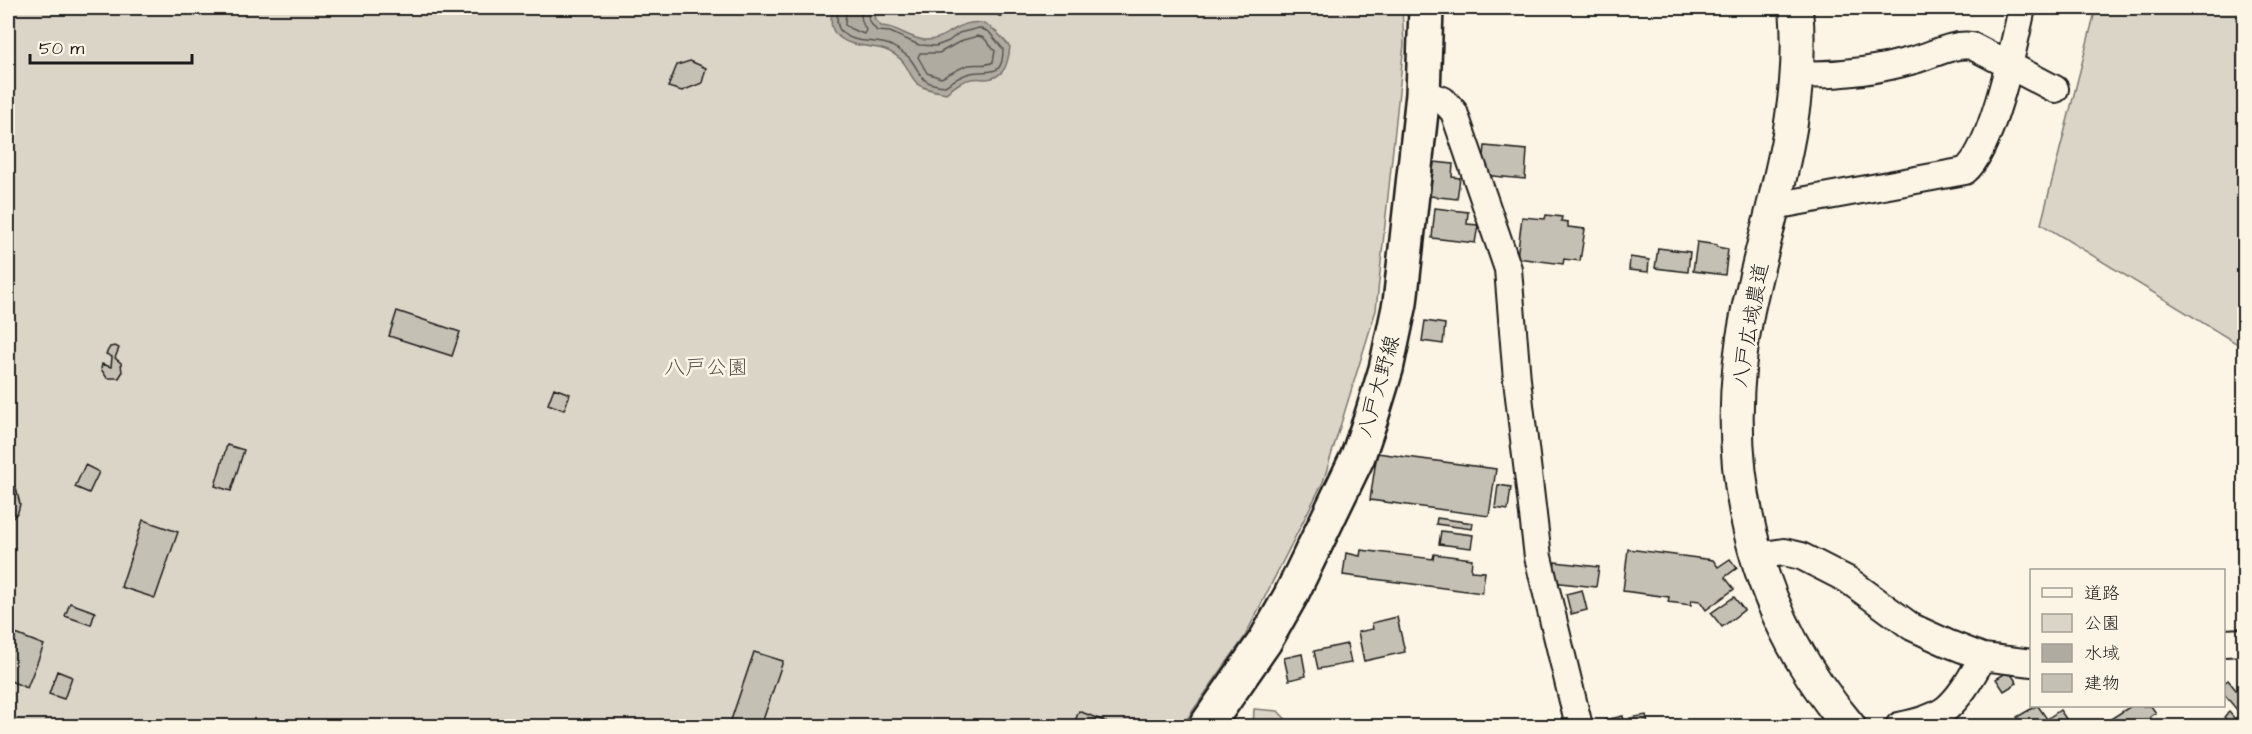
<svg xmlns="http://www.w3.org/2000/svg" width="2252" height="734" font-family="'Architects Daughter','Klee One',sans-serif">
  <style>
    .green { fill: #dbd5c8; stroke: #7c7872; stroke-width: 1.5 }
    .water { fill: #b0aba1; stroke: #75726c; stroke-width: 1.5 }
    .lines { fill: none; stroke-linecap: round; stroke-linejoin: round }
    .shore { stroke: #575551; stroke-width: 1.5 }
    .building { fill: #c4c0b3; stroke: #1c1c1c; stroke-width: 1.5 }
    .minor-casing { stroke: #1c1c1c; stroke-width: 30 }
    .tertiary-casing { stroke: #1c1c1c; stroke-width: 36 }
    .primary-casing { stroke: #1c1c1c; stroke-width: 38 }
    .minor { stroke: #fcf5e5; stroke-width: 26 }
    .tertiary { stroke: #fcf5e5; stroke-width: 32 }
    .primary { stroke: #fcf5e5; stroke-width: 33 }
    .labels { text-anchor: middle; stroke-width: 5; stroke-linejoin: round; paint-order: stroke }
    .street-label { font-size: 21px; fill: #1c1c1c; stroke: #fcf5e5 }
    .park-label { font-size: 21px; fill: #555450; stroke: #fcf5e5 }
  </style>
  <rect width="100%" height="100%" fill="#fcf5e5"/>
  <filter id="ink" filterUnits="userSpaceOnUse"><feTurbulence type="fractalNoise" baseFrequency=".0167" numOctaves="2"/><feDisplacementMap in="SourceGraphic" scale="12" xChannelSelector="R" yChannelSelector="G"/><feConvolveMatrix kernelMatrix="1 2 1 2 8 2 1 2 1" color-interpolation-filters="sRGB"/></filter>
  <g filter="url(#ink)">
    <!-- green -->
    <path class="green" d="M8,8H1402L1404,44L1376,310L1323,482L1244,638L1182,726H8Z
      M2096,8H2244V348L2041,224Z
      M1254,709L1278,711L1292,726H1253Z"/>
    <!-- water -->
    <path class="water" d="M833,8H873L875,19L881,26C897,26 909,39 925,40C939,40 944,35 955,29C981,14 994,27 1010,47C1008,63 1005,78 986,79C981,79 977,78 972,79C962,80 954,87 946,93C936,91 927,90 919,85C907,76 910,61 888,51C870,43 851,50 836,34C829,27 831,17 833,8Z"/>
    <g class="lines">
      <!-- shore -->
      <path class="shore" d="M838,8C838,15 835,23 840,30C853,46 876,38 892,46C898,50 907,54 911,60C923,76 920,84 945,86C953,81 961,75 971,73C990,69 1003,79 1003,49L989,32L979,28L959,33L949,41L936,46L919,45L890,32L877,31L869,21L867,8
        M846,8L845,25L851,29L864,34L866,30L862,22L860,8
        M978,36L984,38L995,51L993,62C985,67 978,63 969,65C958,68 951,74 941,78L927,73L918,57L920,53H939L963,40Z"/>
    </g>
    <!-- building -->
    <path class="building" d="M990,8H1007L1001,17L989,10Z
      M690,61L706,68L702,83L682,91L668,87L677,65Z
      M1485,146L1527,150L1525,179L1482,175Z
      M1434,162L1453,164L1452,177L1460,178L1457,199L1430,196Z
      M1435,208L1468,212L1467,224L1478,225L1475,243L1432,238Z
      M1546,215L1562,217L1561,221L1568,222V227L1585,229L1580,261L1564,259L1563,264L1517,258L1522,217L1545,219Z
      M1697,242L1717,245V247L1728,249L1725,275L1693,271Z
      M1658,248L1690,252L1688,272L1655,268Z
      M1630,257L1649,260L1648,272L1629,270Z
      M397,311L460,332L452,356L389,336Z
      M1425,321L1445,324L1443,344L1422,341Z
      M115,346L119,348L115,358L121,363L122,373L119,378H107L101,369L102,364L111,367L112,357L106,354L110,347Z
      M554,388L570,394L564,410L548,404Z
      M227,445L244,450L231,491L215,486Z
      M1377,453L1496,469L1489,516L1370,500Z
      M85,465L99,472L89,493L75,487Z
      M8,481L16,488L20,504L18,512L8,523Z
      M1498,485L1511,487L1508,510L1495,508Z
      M1437,518L1473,523L1472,529L1436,524Z
      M143,520L178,532L155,598L121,587Z
      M1441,531L1473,535L1471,548L1439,544Z
      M1628,549L1713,560L1718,567L1730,559L1737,568L1725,577L1734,589L1706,610L1700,601L1692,600L1691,605L1668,602L1669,597L1623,591Z
      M1361,550L1433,559L1434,554L1472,559L1471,571L1485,572L1482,593L1343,575L1346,553L1360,556Z
      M1555,562L1599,567L1596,587L1552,582Z
      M1582,590L1587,610L1571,614L1566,594Z
      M1734,597L1744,610L1722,627L1711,613Z
      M70,603L95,612L91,625L65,616Z
      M1397,617L1405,652L1364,661L1358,632L1373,629L1372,623Z
      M8,631L44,645L27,688L8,680Z
      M1347,644L1351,663L1318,669L1314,651Z
      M754,652L783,661L761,726H729Z
      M1302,654L1306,676L1289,680L1284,658Z
      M57,671L72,677L64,699L49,694Z
      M2009,671L2017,683L2004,691L1996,679Z
      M2228,680L2244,700V712L2241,715L2224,694V683Z
      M2036,706H2038L2047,719L2060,710L2071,726H2023L2017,717Z
      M2131,706H2151L2156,713L2150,717L2153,722L2146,726H2109L2106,722Z
      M1079,711L1106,722L1104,726H1073Z
      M2229,712L2241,726H2232L2224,717Z
      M1646,715L1648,724L1632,726L1630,718Z
      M1623,716L1625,726H1603L1601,721Z"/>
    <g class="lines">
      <!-- minor casing -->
      <g class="minor-casing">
        <path id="minor" d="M1798,74C1838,76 1875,71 1914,60C1933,55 1952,43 1972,46L2055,89
          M1423,94L1443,100L1454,112L1508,269L1517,380L1538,557L1579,726
          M1774,206L1965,171C1993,148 2014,45 2022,8
          M1757,556L1784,552L1801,556L1848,580L1912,627L1947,643L1983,657L2032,663
          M2224,643L2244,642
          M1899,726C1914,723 1935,718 1947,708C1962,695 1973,674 1983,657"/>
      </g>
      <!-- tertiary casing -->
      <g class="tertiary-casing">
        <path id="tertiary" d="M1796,8C1806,113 1770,208 1748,310C1717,460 1750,609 1849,726"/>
      </g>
      <!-- primary casing -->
      <g class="primary-casing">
        <path id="primary" d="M1206,726L1265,641L1291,595L1358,456L1371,418L1386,369L1400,303L1423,94L1426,8"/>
      </g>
      <!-- minor -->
      <use href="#minor" class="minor"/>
      <!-- tertiary -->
      <use href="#tertiary" class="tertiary"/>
      <!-- primary -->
      <use href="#primary" class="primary"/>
    </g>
  </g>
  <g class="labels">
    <!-- street labels -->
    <g class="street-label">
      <text transform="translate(1750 325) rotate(-80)" y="7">八戸広域農道</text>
      <text transform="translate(1378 386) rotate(-74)" y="7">八戸大野線</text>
    </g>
    <!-- park labels -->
    <g class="park-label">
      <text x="706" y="374">八戸公園</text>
    </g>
  </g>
  <!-- margin -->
  <rect width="2252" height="734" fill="none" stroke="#fcf5e5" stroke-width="30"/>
  <rect x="15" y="15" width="2222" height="704" fill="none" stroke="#1c1c1c" stroke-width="2" filter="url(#ink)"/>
  <!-- legend -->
  <rect x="2030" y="569" width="195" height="138" fill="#fcf5e5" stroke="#a29e95" stroke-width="1.5"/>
  <rect x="2042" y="588" width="30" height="9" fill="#fcf5e5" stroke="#a29e95" stroke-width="1.5"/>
  <text x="2084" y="599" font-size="18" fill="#1c1c1c">道路</text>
  <rect x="2042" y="614" width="30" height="18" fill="#dbd5c8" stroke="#a29e95" stroke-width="1.5"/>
  <text x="2084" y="629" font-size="18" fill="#1c1c1c">公園</text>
  <rect x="2042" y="644" width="30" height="18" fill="#b0aba1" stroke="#a29e95" stroke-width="1.5"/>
  <text x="2084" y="659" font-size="18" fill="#1c1c1c">水域</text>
  <rect x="2042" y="674" width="30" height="18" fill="#c4c0b3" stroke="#a29e95" stroke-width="1.5"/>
  <text x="2084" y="689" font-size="18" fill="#1c1c1c">建物</text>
  <!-- scale -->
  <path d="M30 54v9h162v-9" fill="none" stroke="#1c1c1c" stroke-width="3"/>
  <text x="39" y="54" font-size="18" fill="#1c1c1c" stroke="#fcf5e5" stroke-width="4.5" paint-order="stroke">50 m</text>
</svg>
